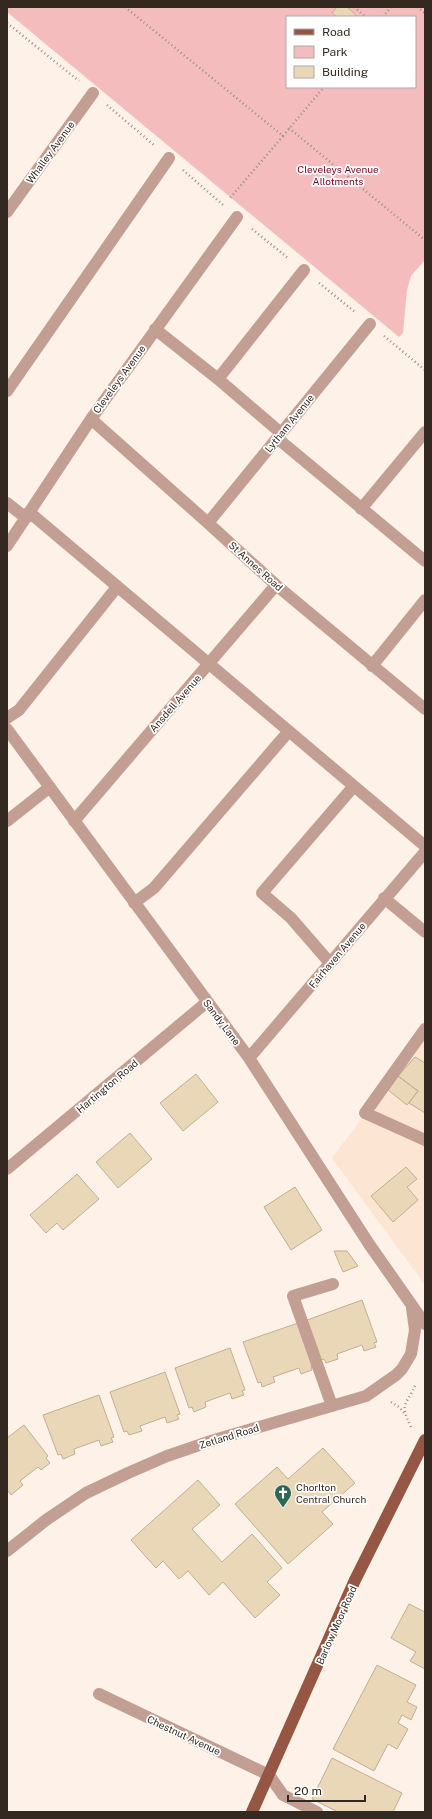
<svg xmlns="http://www.w3.org/2000/svg" width="432" height="1819" font-family="'Public Sans',sans-serif">
  <style>
    .built { fill: #fce5d3 }
    .green { fill: #f4bcbd; fill-rule: evenodd }
    .building { fill: #ead7b8; stroke: #c1af90 }
    .lines { fill: none; stroke-linecap: round; stroke-linejoin: round }
    .path { stroke: #9a8f85; stroke-width: 2.5; stroke-dasharray: 1 3; stroke-linecap: butt }
    .minor { stroke: #c39f93; stroke-width: 12 }
    .major { stroke: #955743; stroke-width: 12 }
    .labels { text-anchor: middle; stroke-width: 3.5; stroke-linejoin: round; paint-order: stroke }
    .street-label { font-size: 10px; fill: #342920; stroke: #fff }
    .park-label { font-size: 10px; fill: #6f071e; stroke: #fff }
    .poi-label { font-size: 10px; fill: #342920; stroke: #fff; text-anchor: start }
  </style>
  <rect width="100%" height="100%" fill="#fef2e8"/>
  <!-- built -->
  <path class="built" d="M425,1035V1285L332,1158Z"/>
  <!-- green -->
  <path class="green" d="M7,7H425V260L411,276L407,290L403,333L399,337L7,12ZM287,17H415V87H287Z"/>
  <!-- building -->
  <path class="building" d="M337,7H347L358,17H337L332,13Z
    M415,1057L425,1063V1113L409,1103L418,1091L398,1076Z
    M196,1074L218,1102L183,1131L160,1103Z
    M398,1076L418,1091L407,1105L388,1090Z
    M130,1133L152,1159L118,1188L96,1162Z
    M406,1167L417,1179L407,1187L418,1200L393,1222L371,1196Z
    M77,1174L99,1199L63,1230L57,1223L46,1233L30,1215Z
    M295,1187L322,1230L291,1250L264,1207Z
    M334,1251H347L358,1266L343,1272Z
    M362,1300L377,1342L374,1343L376,1347L364,1351L362,1345L337,1354L338,1359L326,1363L324,1359L321,1360L307,1320Z
    M298,1323L314,1365L311,1366L312,1370L301,1374L299,1368L273,1377L275,1382L262,1387L261,1382L258,1383L243,1342Z
    M230,1348L245,1390L242,1391L244,1395L232,1399L230,1393L205,1402L206,1407L194,1412L192,1407L189,1408L175,1368Z
    M165,1372L180,1414L177,1415L179,1419L167,1423L165,1417L140,1426L142,1431L129,1435L127,1431L124,1432L110,1392Z
    M99,1395L114,1437L111,1438L113,1442L101,1446L99,1440L74,1449L75,1454L63,1459L61,1454L58,1455L43,1415Z
    M24,1425L48,1456L46,1458L50,1463L41,1470L38,1467L20,1481L23,1485L11,1495L8,1491L7,1492V1438Z
    M323,1448L355,1483L322,1512L333,1524L288,1564L235,1504L277,1467L288,1479Z
    M198,1480L220,1505L192,1529L222,1562L252,1534L282,1568L267,1582L280,1595L255,1618L223,1582L209,1595L188,1571L179,1579L163,1561L156,1568L131,1540Z
    M409,1604L425,1612V1669L410,1661L416,1652L391,1638Z
    M377,1665L416,1685L407,1702L417,1707L411,1720L402,1715L398,1723L408,1729L397,1749L388,1744L374,1771L333,1749Z
    M332,1758L402,1793L393,1812H338L312,1799Z"/>
  <g class="lines">
    <!-- path -->
    <path class="path" d="M125,7L283,136L230,198V199
      M354,7L366,17
      M417,7L425,13
      M383,17L391,7
      M7,23L79,81
      M107,105L155,146
      M289,128L425,240
      M283,136L324,87
      M183,170L223,205
      M252,229L288,258
      M319,283L355,312
      M384,336L425,370
      M391,1402L399,1407L405,1414
      M411,1427C398,1401 408,1405 416,1383"/>
    <!-- minor -->
    <path class="minor" d="M7,212L93,93
      M155,329L218,379L281,433
      M218,379L304,270
      M7,391L169,158
      M91,419L208,523L276,585L425,709
      M277,438L425,561
      M7,503L26,518
      M361,509L425,432
      M29,512L425,846
      M208,523L370,324
      M7,546L91,419L237,217
      M372,666L425,600
      M7,718L19,710L117,587
      M7,729L249,1058L369,1244L425,1324
      M7,821L50,787
      M74,821L276,585
      M384,898L425,932
      M134,903L154,888L289,731
      M330,963L291,918L262,893L354,786
      M425,1029L365,1113L425,1140
      M249,1058L425,852
      M7,1169L207,1002
      M332,1406L293,1296L333,1284
      M7,1551L46,1520L86,1493L128,1473L167,1456L214,1440L366,1396L396,1375L402,1369L411,1354L415,1330L412,1308
      M99,1694L269,1775L283,1795L317,1812"/>
    <!-- major -->
    <path class="major" d="M252,1812L355,1580L425,1440"/>
  </g>
  <!-- icons -->
  <defs>
    <g id="church-pin" transform="scale(0.9)"><path d="M0 17L-7.5 6A9.5 9.5 0 1 1 7.5 6Z" fill="#2e6852" stroke="#fff"/><path d="M-1.2-6h2.4v3.5h3.3v2.4h-3.3V6h-2.4V-.1h-3.3v-2.4h3.3Z" fill="#fff"/></g>
  </defs>
  <g fill-rule="evenodd">
    <use href="#church-pin" x="283" y="1493"/>
  </g>
  <g class="labels">
    <!-- street labels -->
    <g class="street-label">
      <text transform="translate(50 152) rotate(-54)" y="4">Whalley Avenue</text>
      <text transform="translate(119 379) rotate(-54)" y="4">Cleveleys Avenue</text>
      <text transform="translate(289 423) rotate(-51)" y="4">Lytham Avenue</text>
      <text transform="translate(256 566) rotate(42)" y="4">St Annes Road</text>
      <text transform="translate(175 703) rotate(-49)" y="4">Ansdell Avenue</text>
      <text transform="translate(337 955) rotate(-50)" y="4">Fairhaven Avenue</text>
      <text transform="translate(222 1022) rotate(53)" y="4">Sandy Lane</text>
      <text transform="translate(107 1086) rotate(-40)" y="4">Hartington Road</text>
      <text transform="translate(229 1436) rotate(-17)" y="4">Zetland Road</text>
      <text transform="translate(336 1625) rotate(-66)" y="4">Barlow Moor Road</text>
      <text transform="translate(184 1735) rotate(25)" y="4">Chestnut Avenue</text>
    </g>
    <!-- park labels -->
    <g class="park-label">
      <text x="338" y="173">Cleveleys Avenue<tspan x="338" dy="12">Allotments</tspan></text>
    </g>
    <!-- poi labels -->
    <g class="poi-label">
      <text x="296" y="1491">Chorlton<tspan x="296" dy="12">Central Church</tspan></text>
    </g>
  </g>
  <!-- border -->
  <rect width="432" height="1819" fill="none" stroke="#342920" stroke-width="16"/>
  <!-- legend -->
  <rect x="286" y="16" width="130" height="72" fill="#ffffff" stroke="#aea9a6"/>
  <rect x="294" y="29" width="20" height="6" fill="#955743" stroke="#aea9a6"/>
  <text x="322" y="36" font-size="12" fill="#342920">Road</text>
  <rect x="294" y="46" width="20" height="12" fill="#f4bcbd" stroke="#aea9a6"/>
  <text x="322" y="56" font-size="12" fill="#342920">Park</text>
  <rect x="294" y="66" width="20" height="12" fill="#ead7b8" stroke="#aea9a6"/>
  <text x="322" y="76" font-size="12" fill="#342920">Building</text>
  <!-- scale -->
  <path d="M288 1795v6h77v-6" fill="none" stroke="#342920" stroke-width="2"/>
  <text x="294" y="1795" font-size="12" fill="#342920" stroke="#ffffff" stroke-width="3" paint-order="stroke">20 m</text>
</svg>
